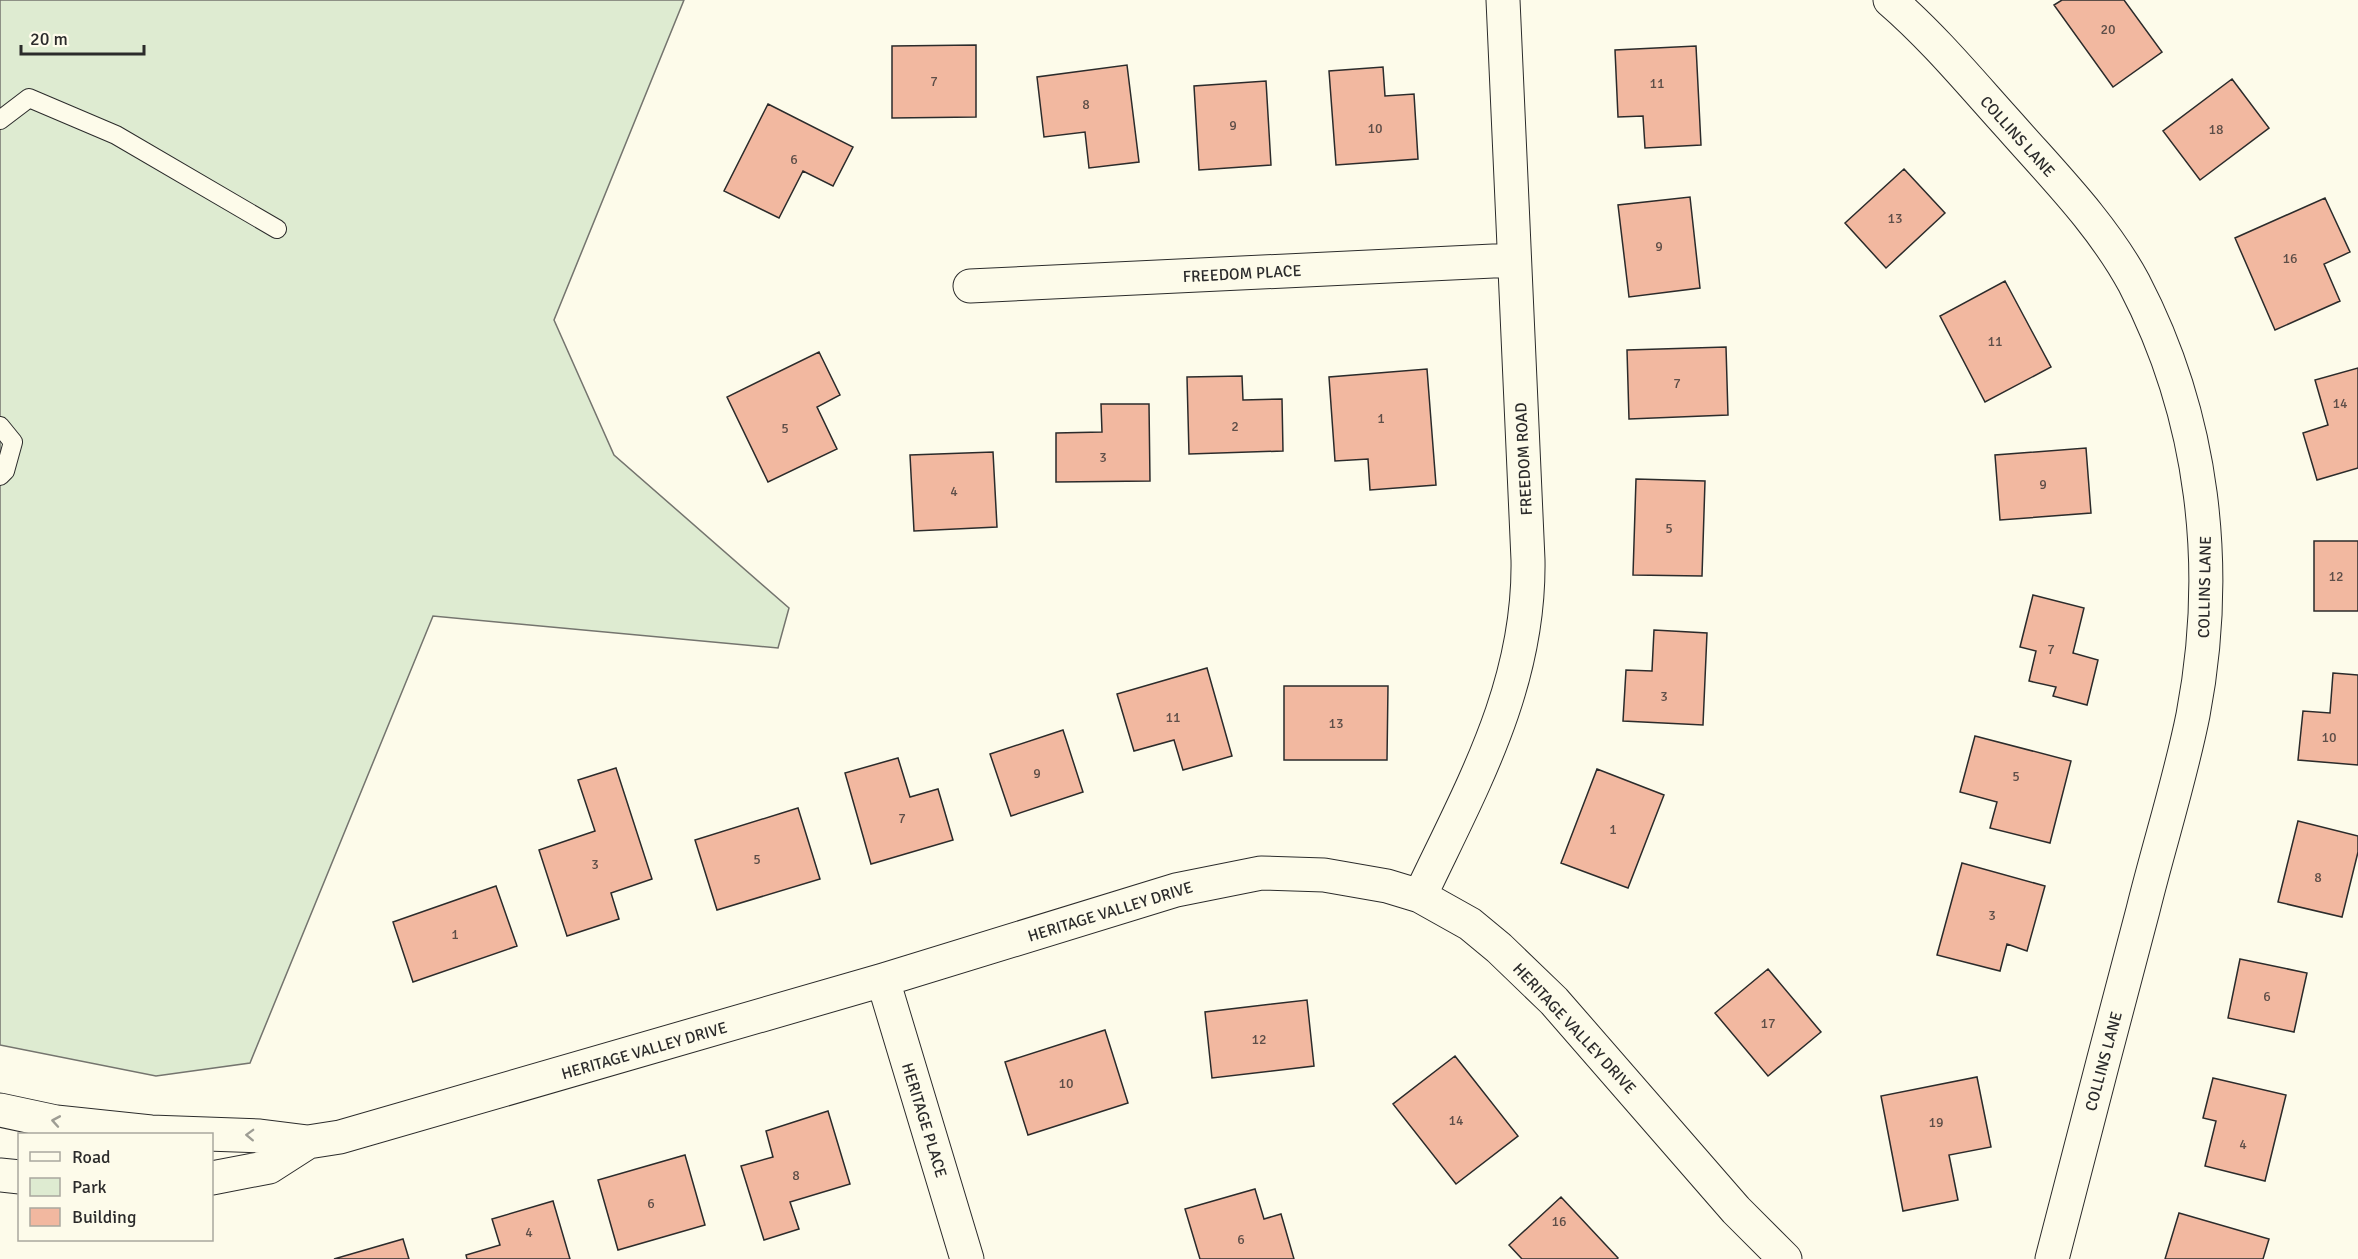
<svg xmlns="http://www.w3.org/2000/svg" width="2358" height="1259" font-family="Signika,sans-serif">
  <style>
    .green { fill: #deebd1; stroke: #74746e; stroke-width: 1.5 }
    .building { fill: #f2b8a0; stroke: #2b2b2b; stroke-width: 1.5 }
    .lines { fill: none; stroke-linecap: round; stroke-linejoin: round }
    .lane-casing { stroke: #2b2b2b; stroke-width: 20 }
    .street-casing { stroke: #2b2b2b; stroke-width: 35 }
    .lane { stroke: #fdfbea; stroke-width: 18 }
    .street { stroke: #fdfbea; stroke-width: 33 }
    .oneway { stroke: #9e9d94 }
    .labels { text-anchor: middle; stroke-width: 4.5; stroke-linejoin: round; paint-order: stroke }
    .number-label { font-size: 14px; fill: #5d4e48 }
    .street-label { font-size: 16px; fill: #2b2b2b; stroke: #fdfbea }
  </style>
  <rect width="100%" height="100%" fill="#fdfbea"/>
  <!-- green -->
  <path class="green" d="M0,0H684L554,320L614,455L789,608L778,648L433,616L250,1063L156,1076L0,1045Z"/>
  <!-- building -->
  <path class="building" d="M2062,0H2124L2162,52L2113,87L2054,5Z
    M976,45V117L892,118V46Z
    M1696,46L1701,145L1645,148L1643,116L1618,117L1615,50Z
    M1127,65L1139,162L1089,168L1085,132L1044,137L1037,77Z
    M1383,67L1385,96L1414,94L1418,159L1336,165L1329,71Z
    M2232,79L2269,128L2200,180L2163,131Z
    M1266,81L1271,165L1199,170L1194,86Z
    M768,104L853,147L833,186L803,171L779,218L724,191Z
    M1904,169L1945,213L1886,268L1845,223Z
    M1690,197L1700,288L1629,297L1618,205Z
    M2325,198L2350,252L2324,264L2340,301L2275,330L2235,238Z
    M2005,281L2051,367L1985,402L1940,316Z
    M1726,347L1728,415L1629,419L1627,350Z
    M819,352L840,395L817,407L837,449L768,482L727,397Z
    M2358,368V468L2317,480L2303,433L2328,425L2315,380Z
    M1427,369L1436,485L1370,490L1368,459L1335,461L1329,377Z
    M1242,376L1243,400L1282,399L1283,451L1189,454L1187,377Z
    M1101,404H1149L1150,481L1056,482V433L1102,432Z
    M2086,448L2091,513L2000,520L1995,455Z
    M993,452L997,527L914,531L910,455Z
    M1636,479L1705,481L1702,576L1633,575Z
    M2314,541H2358V611H2314Z
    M2033,595L2084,608L2073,653L2098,660L2087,705L2053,696L2056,687L2029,681L2036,651L2020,647Z
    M1654,630L1707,633L1703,725L1623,721L1626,670L1652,671Z
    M1207,668L1232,756L1183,770L1174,740L1134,751L1117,694Z
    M2333,673L2358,675V765L2298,760L2303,711L2330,713Z
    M1284,686H1388L1387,760H1284Z
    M1063,730L1083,792L1011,816L990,754Z
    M1975,736L2071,761L2050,843L1990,828L1997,802L1960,792Z
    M898,758L910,797L938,789L953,840L871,864L845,773Z
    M616,768L652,879L611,893L619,919L567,936L539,850L595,831L578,780Z
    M1597,769L1664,795L1628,888L1561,863Z
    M798,808L820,879L717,910L695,840Z
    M2298,821L2358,836V852L2342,917L2278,902Z
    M1962,863L2045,886L2027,951L2007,944L2000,971L1937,955Z
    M496,886L517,946L413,982L393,922Z
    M2240,959L2307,973L2294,1032L2228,1018Z
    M1768,969L1821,1032L1768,1076L1715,1013Z
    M1307,1000L1314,1066L1212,1078L1205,1012Z
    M1105,1030L1128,1103L1028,1135L1005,1062Z
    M1455,1056L1518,1136L1456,1184L1393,1104Z
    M1977,1077L1991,1147L1949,1155L1958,1200L1903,1211L1881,1096Z
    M2213,1078L2286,1095L2265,1181L2205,1166L2216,1121L2203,1118Z
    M828,1111L850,1184L790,1202L799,1229L764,1240L741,1166L773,1157L766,1131Z
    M685,1155L705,1225L618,1250L598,1180Z
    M1255,1189L1264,1219L1281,1214L1294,1259H1200L1185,1209Z
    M1561,1197L1618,1258L1617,1259H1522L1509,1245Z
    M553,1201L570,1259H467L466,1255L500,1245L492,1219Z
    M2179,1213L2269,1239L2263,1259H2165Z
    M403,1239L409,1259H334Z"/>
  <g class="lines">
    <!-- lane casing -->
    <g class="lane-casing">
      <path id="lane" d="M0,120L29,98L116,135L277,229
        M0,426L13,442L5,471L0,476"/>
    </g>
    <!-- street casing -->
    <g class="street-casing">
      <path id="street" d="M1890,0C1934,38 1971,83 2010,126C2054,176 2102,224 2134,283C2204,417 2221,568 2193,715C2180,780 2159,845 2143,910C2112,1026 2082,1143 2052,1259
        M970,286L1514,260
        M1420,896C1472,786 1530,686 1528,560L1503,0
        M883,980L967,1259
        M0,1110L56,1122L151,1132L260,1136L308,1142L340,1137L883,980L1176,890L1261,873L1324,875L1387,886L1420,896L1470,924L1499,948L1554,1001L1736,1210L1785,1259
        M0,1175L20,1177
        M212,1178L269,1167L308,1142"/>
    </g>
    <!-- lane -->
    <use href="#lane" class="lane"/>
    <!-- street -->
    <use href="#street" class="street"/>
  </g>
  <!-- one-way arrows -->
  <defs><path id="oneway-chevron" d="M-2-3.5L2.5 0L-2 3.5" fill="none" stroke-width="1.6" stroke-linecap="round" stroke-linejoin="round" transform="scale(1.5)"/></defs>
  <g class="oneway">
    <use href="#oneway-chevron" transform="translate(56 1121) rotate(-170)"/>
    <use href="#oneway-chevron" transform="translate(250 1135) rotate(-178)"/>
  </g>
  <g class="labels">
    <!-- number labels -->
    <g class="number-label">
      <text x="2108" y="34">20</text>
      <text x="934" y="86">7</text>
      <text x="1657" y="88">11</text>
      <text x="1086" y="109">8</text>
      <text x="1233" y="130">9</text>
      <text x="1375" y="133">10</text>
      <text x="2216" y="134">18</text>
      <text x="794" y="164">6</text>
      <text x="1895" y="223">13</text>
      <text x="1659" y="251">9</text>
      <text x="2290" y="263">16</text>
      <text x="1995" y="346">11</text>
      <text x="1677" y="388">7</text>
      <text x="2340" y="408">14</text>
      <text x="1381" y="423">1</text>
      <text x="1235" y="431">2</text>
      <text x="785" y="433">5</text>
      <text x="1103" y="462">3</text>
      <text x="2043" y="489">9</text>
      <text x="954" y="496">4</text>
      <text x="1669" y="533">5</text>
      <text x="2336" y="581">12</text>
      <text x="2051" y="654">7</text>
      <text x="1664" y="701">3</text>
      <text x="1173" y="722">11</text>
      <text x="1336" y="728">13</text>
      <text x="2329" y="742">10</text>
      <text x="1037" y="778">9</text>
      <text x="2016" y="781">5</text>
      <text x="902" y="823">7</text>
      <text x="1613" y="834">1</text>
      <text x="757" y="864">5</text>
      <text x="595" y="869">3</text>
      <text x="2318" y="882">8</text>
      <text x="1992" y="920">3</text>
      <text x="455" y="939">1</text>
      <text x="2267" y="1001">6</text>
      <text x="1768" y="1028">17</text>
      <text x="1259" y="1044">12</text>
      <text x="1066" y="1088">10</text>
      <text x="1456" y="1125">14</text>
      <text x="1936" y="1127">19</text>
      <text x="2243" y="1149">4</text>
      <text x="796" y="1180">8</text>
      <text x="651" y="1208">6</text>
      <text x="1559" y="1226">16</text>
      <text x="529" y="1237">4</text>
      <text x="1241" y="1244">6</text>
    </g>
    <!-- street labels -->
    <g class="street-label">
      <text transform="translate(2018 136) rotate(48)" y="6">COLLINS LANE</text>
      <text transform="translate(1242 273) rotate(-3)" y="6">FREEDOM PLACE</text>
      <text transform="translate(1523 459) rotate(-93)" y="6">FREEDOM ROAD</text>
      <text transform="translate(2204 587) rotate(-89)" y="6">COLLINS LANE</text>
      <text transform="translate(1110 911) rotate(-17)" y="6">HERITAGE VALLEY DRIVE</text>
      <text transform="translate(1575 1028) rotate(47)" y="6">HERITAGE VALLEY DRIVE</text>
      <text transform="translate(644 1050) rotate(-16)" y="6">HERITAGE VALLEY DRIVE</text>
      <text transform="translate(2103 1061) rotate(-75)" y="6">COLLINS LANE</text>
      <text transform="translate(925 1120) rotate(73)" y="6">HERITAGE PLACE</text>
    </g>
  </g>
  <!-- legend -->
  <rect x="18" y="1133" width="195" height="108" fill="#fdfbea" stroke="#a9a89e" stroke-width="1.5"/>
  <rect x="30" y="1152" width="30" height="9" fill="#fdfbea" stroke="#a9a89e" stroke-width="1.5"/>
  <text x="72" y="1163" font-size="18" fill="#2b2b2b">Road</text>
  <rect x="30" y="1178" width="30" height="18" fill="#deebd1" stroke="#a9a89e" stroke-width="1.5"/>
  <text x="72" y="1193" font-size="18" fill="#2b2b2b">Park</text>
  <rect x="30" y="1208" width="30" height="18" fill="#f2b8a0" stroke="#a9a89e" stroke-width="1.5"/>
  <text x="72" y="1223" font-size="18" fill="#2b2b2b">Building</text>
  <!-- scale -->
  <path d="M21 45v9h123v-9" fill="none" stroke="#2b2b2b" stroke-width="3"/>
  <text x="30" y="45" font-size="18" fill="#2b2b2b" stroke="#fdfbea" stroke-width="4.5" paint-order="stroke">20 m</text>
</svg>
